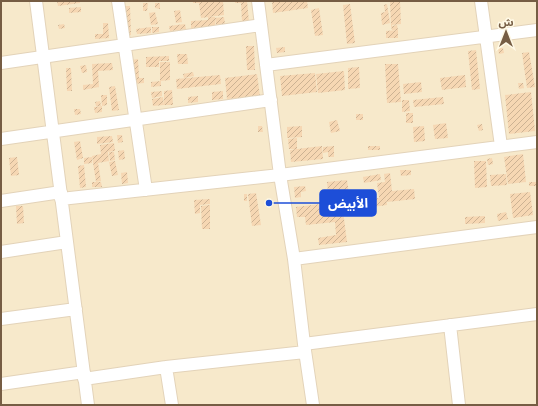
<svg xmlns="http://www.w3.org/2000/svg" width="538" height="406" font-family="Figtree,'Noto Sans Arabic',sans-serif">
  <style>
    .residential { fill: #f7e9cb }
    .building { fill: url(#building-hatch) }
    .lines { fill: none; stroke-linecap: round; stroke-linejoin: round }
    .minor-casing { stroke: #e3d3b9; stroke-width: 14 }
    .minor { stroke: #fff; stroke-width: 12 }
    .leader { fill: none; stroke: #1d4ed8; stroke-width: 1.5 }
    .callout-dot { fill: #1d4ed8; stroke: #fff9e6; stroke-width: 1.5 }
    .callout { fill: #1d4ed8; stroke: #1d4ed8; stroke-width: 1.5 }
    .callout-label { font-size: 13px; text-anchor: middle; font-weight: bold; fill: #fff }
  </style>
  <defs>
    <pattern id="building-hatch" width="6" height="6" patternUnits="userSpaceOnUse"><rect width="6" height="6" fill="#f6d7b3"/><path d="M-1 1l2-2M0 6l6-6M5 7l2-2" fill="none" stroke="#ccb293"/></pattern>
  </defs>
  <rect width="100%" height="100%" fill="#fef6dd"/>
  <!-- residential -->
  <path class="residential" d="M1,1H537V405H1Z"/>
  <!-- building -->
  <path class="building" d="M57,1H80V3L58,6Z
    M193,1H223L224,15L201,18L199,3H193Z
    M235,1H247L249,22H242L241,3H235Z
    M272,1H307L308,8L273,13Z
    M390,1H400L401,24L392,25V26L397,25L398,30H392L391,26Z
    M143,3H148L147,11H143Z
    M155,3H160V9L155,8Z
    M350,4L355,43L347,44L343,5Z
    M387,4L390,23L382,25L381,13L385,12L384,5Z
    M125,6H130L131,35H126Z
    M81,7V12L69,13V8Z
    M319,8L323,35L315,36L311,10Z
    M180,10L182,22L176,23L174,11Z
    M155,12L158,24L151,25L149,13Z
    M208,17H215V26L191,28V21L208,20Z
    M224,17L225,24L216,25L215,18Z
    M103,23H108L109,38L95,39V34H103Z
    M64,24L65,28L59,29L58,25Z
    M185,24L186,29L170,31L169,26Z
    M151,27V33L137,34L136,29Z
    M152,27H159V32L152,33Z
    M398,30V38H386V31Z
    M246,46H254L255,70H247Z
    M285,47V52L277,53L276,48Z
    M498,48H503L504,53L499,54Z
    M476,50L480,89L472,90L468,51Z
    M529,52L535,87L527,88L522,53Z
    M177,54H187L188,64H178Z
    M169,56V61H159V67H146V57Z
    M138,59L139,78H144V83L132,84L131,60Z
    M160,62H170V80L160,81Z
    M112,63L113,70L98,71L99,87L83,90V85L93,84L92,64Z
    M385,64H398L401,102L387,103Z
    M86,65L87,72L82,73L80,66Z
    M359,67L360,88L348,89V68Z
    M66,68H71L72,91H67Z
    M344,71L345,90L318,93L316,74Z
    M193,72L194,76L184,78L183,74Z
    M315,73L317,92L282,96L280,76Z
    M257,74L260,96L227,99L225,78Z
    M220,75L221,84L177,89L176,79Z
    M465,75L466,87L442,90L440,78Z
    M161,81V86L151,87V82Z
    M421,82L422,92L404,94L403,84Z
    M518,83H523L524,88L519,89Z
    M115,86L119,110L112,111L109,87Z
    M172,90L173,105H164V91Z
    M162,91V96L152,98L151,92Z
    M223,91V99L212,100V92Z
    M531,92L535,131L509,134L505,95Z
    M101,95H107V105L102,106Z
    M198,96V102L188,103V97Z
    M163,97L164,105L153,106L152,99Z
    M443,97L444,104L414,107L413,100Z
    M402,100H409L410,111L402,112Z
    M100,101L101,106H96L95,102Z
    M102,106V112L95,113L94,107Z
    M74,109H80L81,114L75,115Z
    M406,113H413V123H406Z
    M356,114H363V120H356Z
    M337,120L340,131L331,133L329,122Z
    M446,123L448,138L435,139L433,125Z
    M482,124L483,130L479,131L477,125Z
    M258,126H262L263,132H258Z
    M302,126V137L287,138V127Z
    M424,126L425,141L414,142L413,127Z
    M117,135H122L123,142L118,143Z
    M112,136L113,142L97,144V137Z
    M297,138V149L322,146L323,159L291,162L290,150L296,149H289L288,139Z
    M80,141L83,158L77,160L74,142Z
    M114,143L115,151L107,152H108L109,161L98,163L101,181L96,182L92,156L101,154L100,145Z
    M334,146V157H328V152L323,153V147Z
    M368,146H380V150H368Z
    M124,150L125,159L119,160L118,151Z
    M109,152H114L115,160L110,161Z
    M523,154L526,182L508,184L504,157Z
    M17,157L19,175L11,176L9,158Z
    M92,157V163L84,164V158Z
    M492,158L493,164L488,165L487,159Z
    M115,161L118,175L112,176L109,162Z
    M474,161H486L487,187L475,188Z
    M84,165L86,187L80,188L78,166Z
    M400,170H411V175L401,176Z
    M127,172L128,183L122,184L121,173Z
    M390,173L392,191L414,189L415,199L387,202L386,194L387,205L373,207L372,199L379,198L377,183L385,182L384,174Z
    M380,174L381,180L364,183L363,177Z
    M506,174L507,185L491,186L490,175Z
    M347,180L350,201L371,199L372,208L343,211L347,242L319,245L318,238L336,235L335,222L306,225L305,217H297L296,207L329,203L327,182Z
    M92,182H101L102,187H92Z
    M529,182H537V186H529Z
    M305,186L306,191L301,192V197L295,198L294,187Z
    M530,192L533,215L513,218L510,194Z
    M256,193L261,225L252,226L248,194Z
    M244,194H247V201H244Z
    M210,199V204L200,205V213L195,214L194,200Z
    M210,205V229H202L201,206Z
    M16,206H23L24,223L17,224Z
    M506,212L508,219L498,221L497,214Z
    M485,216V223L465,224V217Z"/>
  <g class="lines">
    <!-- minor casing -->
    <g class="minor-casing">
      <path id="minor" d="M36,1L88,405
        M118,1L146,190
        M258,1L280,175L294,259L304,344L313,405
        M481,1L501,146
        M1,63L261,25
        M266,65L537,30
        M1,139L271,100
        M61,199L280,175L537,142
        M1,201L61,192
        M1,252L67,242
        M294,259L537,227
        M1,319L76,309
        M450,325L459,405
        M304,344L537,314
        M166,367L172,405
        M84,379L166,367L305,352
        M1,384L84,372"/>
    </g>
    <!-- minor -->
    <use href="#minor" class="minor"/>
  </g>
  <!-- callouts -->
  <path class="leader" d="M269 203L320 203"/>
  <circle class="callout-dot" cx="269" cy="203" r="4"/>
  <rect class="callout" x="320" y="190" width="56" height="26" rx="4"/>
  <g class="callout-label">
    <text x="348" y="208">الأبيض</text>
  </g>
  <!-- border -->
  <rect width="538" height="406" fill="none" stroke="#765d44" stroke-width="4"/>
  <!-- north arrow -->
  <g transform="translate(506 32)" stroke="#fff9e6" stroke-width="3" paint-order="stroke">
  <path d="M0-3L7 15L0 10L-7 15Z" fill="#765d44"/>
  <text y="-6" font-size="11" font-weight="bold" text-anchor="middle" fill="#765d44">ش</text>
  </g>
</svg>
